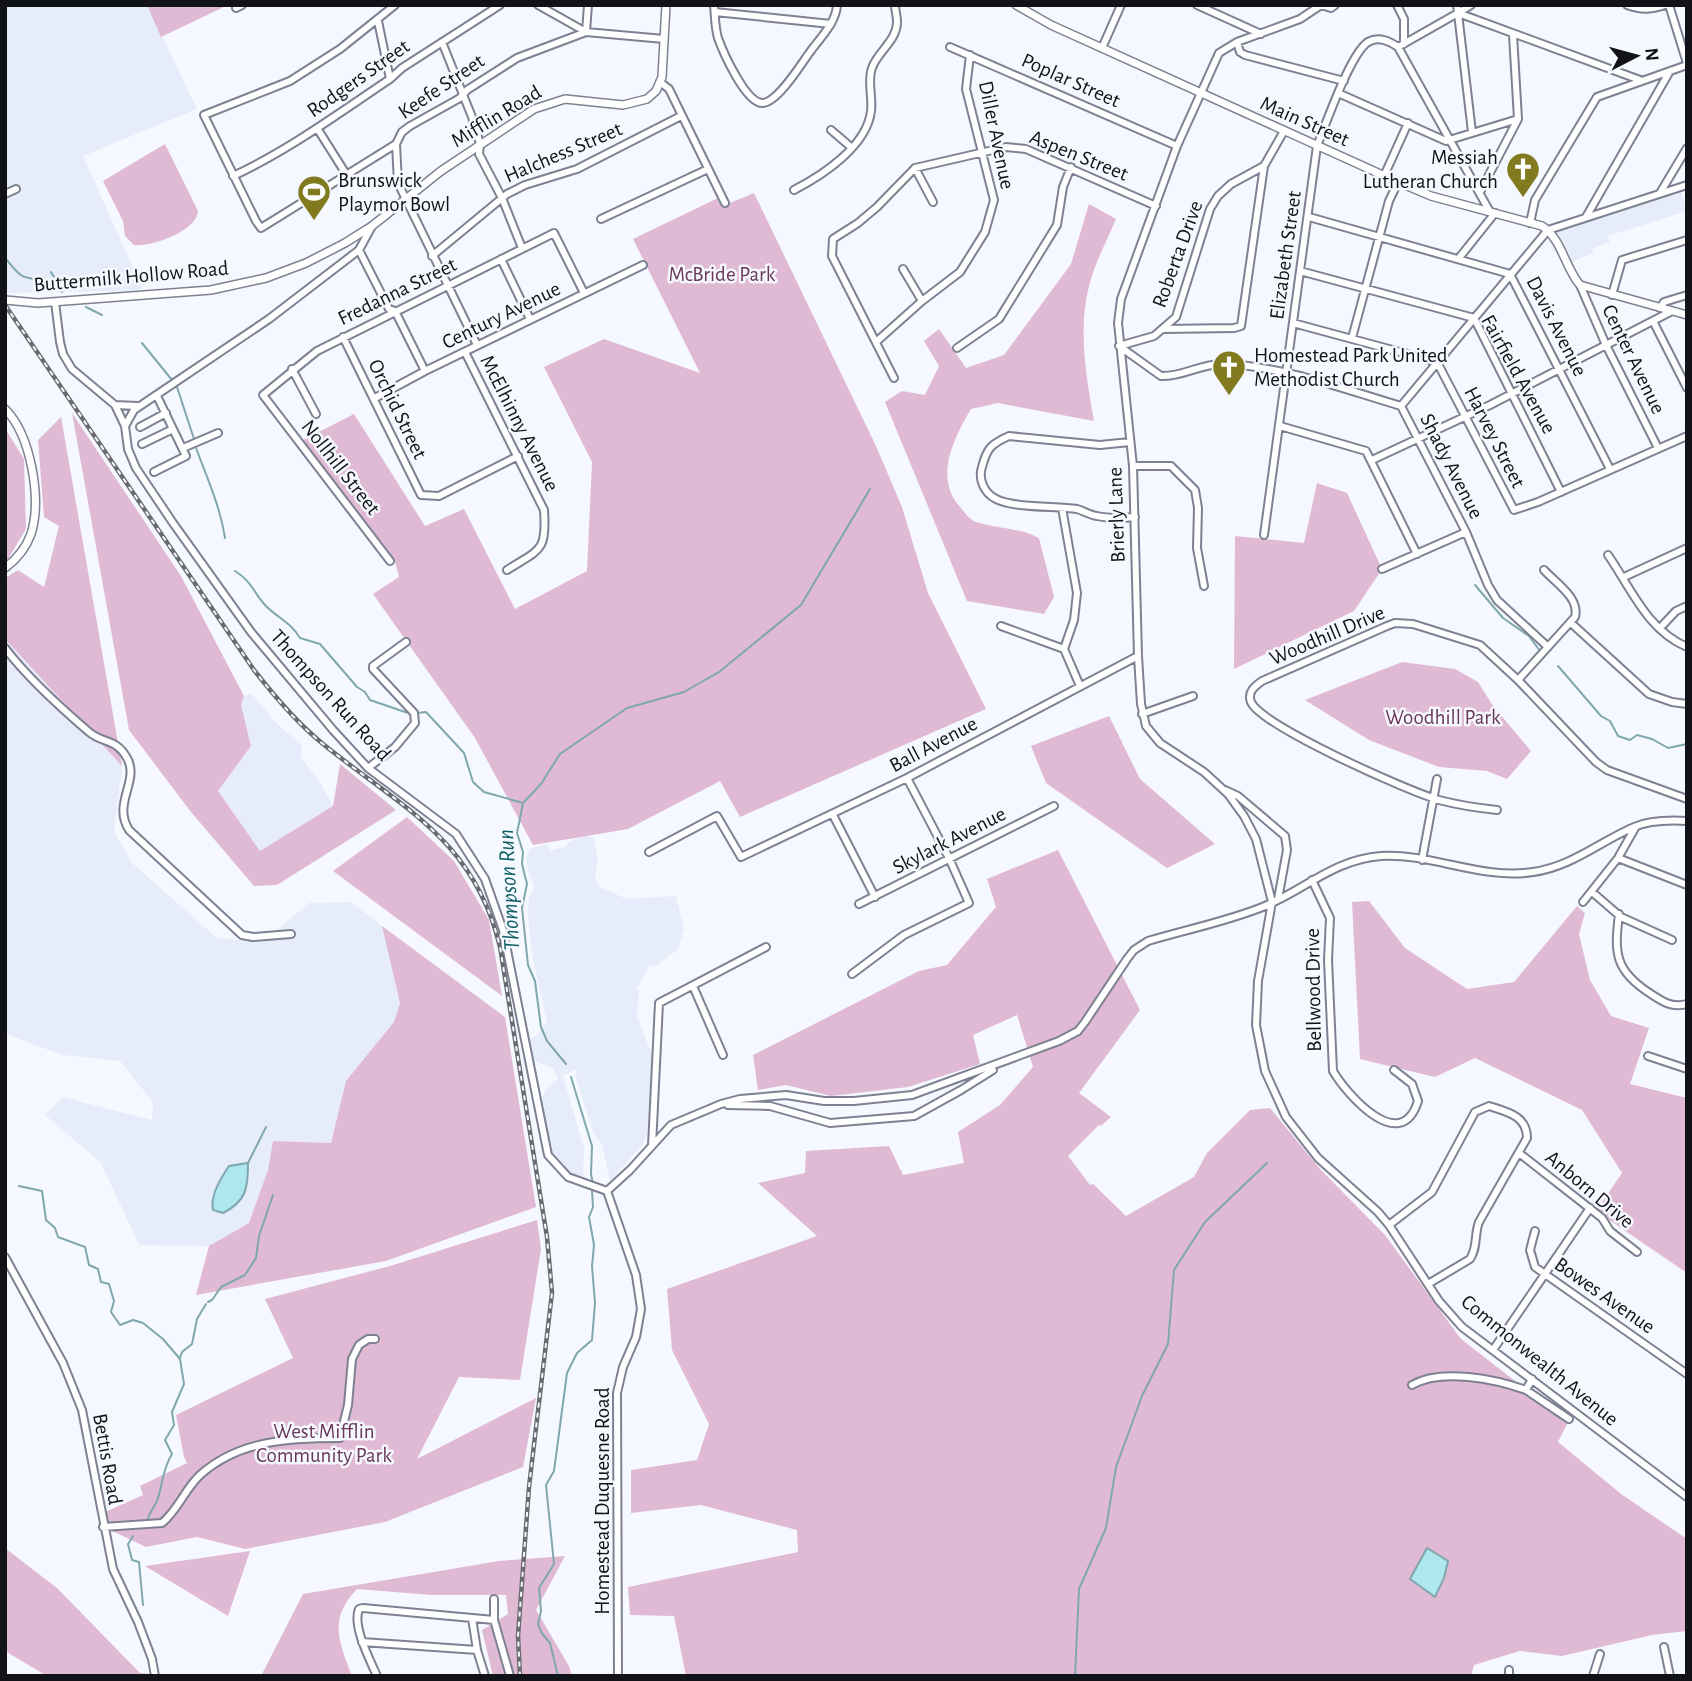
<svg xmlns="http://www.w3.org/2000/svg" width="1692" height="1681" font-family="'Alegreya Sans',sans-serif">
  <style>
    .built { fill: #e7ecfb }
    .green { fill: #e0b9d4 }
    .water { fill: #aee7ed; stroke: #7fa7ad; stroke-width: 2 }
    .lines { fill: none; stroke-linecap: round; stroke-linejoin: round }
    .stream { stroke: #7fa7ad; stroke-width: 2 }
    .minor-casing { stroke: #7d8292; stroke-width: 10 }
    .major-casing { stroke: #7d8292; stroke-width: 10 }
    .minor { stroke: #fff; stroke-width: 6 }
    .major { stroke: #fff; stroke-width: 7 }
    .rail-casing { stroke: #696b71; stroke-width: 4.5 }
    .rail { stroke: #f6f8ff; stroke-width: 2; stroke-dasharray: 5; stroke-linecap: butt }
    .labels { text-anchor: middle; stroke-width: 5; stroke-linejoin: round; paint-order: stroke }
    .street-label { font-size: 21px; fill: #111318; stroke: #f6f8ff }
    .poi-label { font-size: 21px; fill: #111318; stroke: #f6f8ff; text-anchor: start }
    .park-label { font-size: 21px; fill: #6a385d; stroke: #f6f8ff }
    .water-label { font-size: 23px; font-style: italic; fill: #0d5d64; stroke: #f6f8ff }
  </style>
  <rect width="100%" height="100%" fill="#f6f8ff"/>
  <!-- built -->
  <path class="built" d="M5,5H147L197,109L83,156L143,290L10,293L5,286Z
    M1680,190L1687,211L1608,236L1610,242L1592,249L1593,253L1570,263L1555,231Z
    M5,639L122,766L114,831L132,863L217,938L262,942L309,903L351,902L382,926L400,1003L394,1022L346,1081L331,1143L273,1141L268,1170L249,1223L209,1246L139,1245L101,1163L45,1115L62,1097L152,1120L153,1102L120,1061L63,1055L5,1034Z
    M251,693L277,724L302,745L301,757L320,782L333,806L260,851L218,791L251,746L241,705L244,696Z
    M585,835L594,838L598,860L595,877L599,887L627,899L676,896L684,929L678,949L655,967L650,965L636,990H639L637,1016L653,1057L647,1134L643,1144L610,1181L602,1145L593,1132L575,1075L577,1073L576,1069L563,1076L584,1148L583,1180L565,1170L554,1158L549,1148L540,1102L547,1088L558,1079L553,1068L532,1060L528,1039L535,1037L547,1022L532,955L528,914L529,897L534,888L526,862L529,849L546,844L551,851L567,846V843Z"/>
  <!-- green -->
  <path class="green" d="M147,5H228L161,37Z
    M165,144L198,211C197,231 152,247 134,245L125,236L123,221L103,181Z
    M754,193L876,446L902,507L928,593L986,709L740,817L720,781L628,829L533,845L475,738L373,594L399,577L395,562L299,442L354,414L425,526L464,509L515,609L587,571L592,462L544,367L604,339L700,373L633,239L718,198L723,206Z
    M1089,204L1116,219C1109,236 1100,253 1094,270C1076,319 1085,370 1094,421L998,403L971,409C954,438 933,478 961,508C965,513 970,520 976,522C997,529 1018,527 1039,538L1054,597L1044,614L967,601L885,402L902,391L925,395L939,366L924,341L939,329L966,368L1004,355L1071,264Z
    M72,413L181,576L244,696L241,705L251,746L218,791L260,851L333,806L340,764L396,810L277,885L254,886L191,812L129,730Z
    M61,417L122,766L5,639V578L18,570L44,587L59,526L44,517L38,440Z
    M5,428L24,459L26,529L5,564Z
    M1317,483L1347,493L1382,569L1354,611L1234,669L1235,536L1304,543Z
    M1402,662L1455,669L1478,682L1493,706L1531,751L1507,779L1487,771L1439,767L1369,740L1305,700Z
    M1109,716L1140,779L1215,844L1167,868L1046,783L1031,746Z
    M407,817L454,861L489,920L502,996L333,871Z
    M1058,850L1140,1010L1079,1093L1111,1117L1101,1126L1099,1125L1068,1156L1090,1185L1093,1184L1126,1216L1194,1177L1207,1153L1250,1110L1270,1108L1320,1169L1385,1235L1461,1339L1568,1422L1558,1442L1621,1494L1687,1539V1631L1652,1635L1562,1656L1520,1651L1474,1665L1471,1676H686L674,1616L630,1615L628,1587L798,1552L797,1530L701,1505L631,1513V1470L697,1460L709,1424L672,1350L667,1289L817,1236L758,1183L805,1173L806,1151L889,1146L903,1175L964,1163L958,1132L1000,1105L1033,1067L1017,1015L973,1035L980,1064L908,1087L831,1096L786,1085L758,1090L753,1055L919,971L947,965L996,907L987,879Z
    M1369,901L1405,948L1467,989L1514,982L1577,906L1585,913L1579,934L1590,980L1611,1016L1649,1028L1630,1084L1687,1098V1273L1596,1211L1622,1173L1582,1110L1475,1058L1435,1077L1360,1059L1352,902Z
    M382,926L505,1017L536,1207L386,1261L196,1295L209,1246L249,1223L268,1170L273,1141L331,1143L346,1081L394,1022L400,1003Z
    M537,1220L541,1249L520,1380L459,1377L417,1459L536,1398L523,1467L385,1522L245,1549L197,1537L146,1547L106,1528L105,1512L143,1495L140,1486L187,1463L184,1457L176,1415L293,1358L265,1299L390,1266Z
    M5,1548L57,1588L140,1673L173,1676H47L5,1651Z
    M250,1551L228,1616L145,1566Z
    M565,1556L536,1610L569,1666L572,1676H493L482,1630L508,1614L506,1595H432L357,1589C328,1619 339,1642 352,1676H261L303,1594L499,1561Z"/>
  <!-- water -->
  <path class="water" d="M248,1163C248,1187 247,1201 223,1213L213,1210C210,1195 221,1178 229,1166Z
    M1427,1548L1448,1561L1444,1578L1435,1597L1410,1579Z"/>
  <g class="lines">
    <!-- stream -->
    <path class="stream" d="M5,258C10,263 15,271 21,275C34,284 46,271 62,292
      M51,272L54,277L52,283
      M86,307L102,315
      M142,343L172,380
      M177,387L194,439
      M195,445C206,476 220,505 225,538
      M235,571C254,583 254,595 268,608C280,619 292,624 300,638L320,644L357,687L365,692L370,700L411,714
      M1475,585L1503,618L1529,636L1540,651
      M1558,666L1601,716L1610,721L1618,736L1630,740L1637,735L1652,739L1668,748L1687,744
      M417,713L426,712L464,753L473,782L484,792L523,803L517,833L523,852L522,864L527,884L522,908L528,965L535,981L541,1027L547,1041L566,1064
      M524,802L541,784L560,754L627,708L684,692L719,672L801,605L870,489
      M571,1077L592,1146L591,1174L593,1184
      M248,1163L266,1127
      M19,1186L42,1191L46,1220L55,1228L58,1237L85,1247L89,1265L98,1269L101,1282L109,1284L114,1301L111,1312L120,1325L133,1320L143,1323L163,1339L180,1359L184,1384L172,1412L174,1425L165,1440L172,1454C163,1468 163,1482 158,1498C156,1505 151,1510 148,1518
      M208,1302L212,1300L221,1287L245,1275L256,1258L259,1236L273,1195
      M180,1358L182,1352L192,1344L197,1319L206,1304
      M133,1536L128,1544L132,1560L139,1562L143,1605
      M558,1676L550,1643L541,1632L538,1624L541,1611L539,1588L554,1564L546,1485L554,1471L567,1373L577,1353L592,1340L595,1303L592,1266L594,1245L589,1217L593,1207L592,1190
      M1075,1676L1079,1589L1106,1528L1116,1467L1142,1396L1168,1344L1174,1270L1205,1222L1267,1163"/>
    <!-- minor casing -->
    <g class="minor-casing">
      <path id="minor" d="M395,5L340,49L290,81L204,115L256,221L261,228L396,144L402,132L410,126L460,98L467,90L517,58L586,32L664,39
        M538,5L586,32L588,5
        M714,5C715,16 715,28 718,38C723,52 746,104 763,103C778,102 801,64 810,52C820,38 836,23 837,5
        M1197,5L1261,34
        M1321,5L1300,19L1237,42L1219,53L1177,146L1121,299L1118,323L1133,466L1138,656L1141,704L1146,726L1160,743L1204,772L1228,794L1244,816L1256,839L1272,902L1258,981L1256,1025L1265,1071L1286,1117L1318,1158L1378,1212L1389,1225L1439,1301L1462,1327L1687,1497
        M1321,5L1331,8L1335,5
        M1397,5L1404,19V44
        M1457,5L1472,132
        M1627,5C1641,10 1650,10 1665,5
        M1669,5L1687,63
        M236,8L242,5
        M715,12L831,24
        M1458,13L1471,5
        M378,21L390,79
        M442,42L472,117L480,144L479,154L502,198L522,248
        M1237,42L1240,52L1245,55L1344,81
        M950,47L1177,146
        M1398,47L1458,13L1640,80
        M1102,48L1121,5
        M660,82L669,89L725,203
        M1338,93L1446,141L1518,119
        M317,128L346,174
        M831,130L852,148
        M396,144L398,183L477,345
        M915,168L933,202
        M233,176C289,150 339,113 390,79L402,68L500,5
        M1384,176L1408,123
        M794,190C823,175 867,146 871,111C873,97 867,81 872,68C877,52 898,40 897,21C897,16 895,10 895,5
        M1480,192L1518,119L1513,35
        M1660,193L1687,148
        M5,194L16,189
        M1309,217L1510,274L1610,469
        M1586,217L1670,71
        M601,219L708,169
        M1530,223L1535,200L1597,97L1687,65
        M372,226L359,250L269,319L134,410L125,426L128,449L136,468L173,523L251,632L333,730L368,768L456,834L485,879L503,930L548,1155L568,1177L607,1191
        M359,250L389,309L395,311L425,371
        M432,256L507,194L525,185L577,169L681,116
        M1459,258L1495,213
        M501,259L530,319
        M903,269L922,301
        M1300,271L1474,318L1561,492
        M1580,285L1606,345L1658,448
        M1612,295L1622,260L1687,240
        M55,302L60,342L63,354L72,369L115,405L137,406
        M1660,308L1664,302L1687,295
        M1653,321L1687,388
        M1293,323L1437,362L1514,510L1538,502L1687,436
        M1163,329L1234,328L1241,326L1264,166
        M343,337L421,495L439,496L518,456
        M1352,338L1389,201L1398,182
        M876,342L922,301L960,272L985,232L994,200L966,89L970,55
        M1119,346L1161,376C1183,377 1202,363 1223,364C1284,366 1343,389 1401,406L1466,532L1488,585L1497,600L1548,647
        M1119,346L1154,336L1176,317L1210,209L1218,196L1231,184L1264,166L1284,131
        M957,348L999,319L1057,225L1063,187L1071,167
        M465,352L544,510C547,552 540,549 507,570
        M292,369L316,414
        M894,378L832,256L833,239L858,223L877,207L915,168L1006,147L1026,149L1156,206
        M375,398L425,371L643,265
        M115,405L125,426
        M1401,406L1548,230L1687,185
        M1280,426L1366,451L1417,554
        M140,427L166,413
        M1130,442L1100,445L1009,436C991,444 987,448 982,467C978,479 984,493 996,499C1014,508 1055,506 1077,509C1084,511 1090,515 1097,516C1110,519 1123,518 1135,517
        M142,444L173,429
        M183,448L218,433
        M1372,460L1490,405L1672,311
        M1133,466H1171L1195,490L1198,508L1197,548L1204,586
        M154,472L186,456L157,396
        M1062,508L1077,593L1074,620L1064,649L1080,686
        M1264,535L1317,146C1326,124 1350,54 1368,42C1379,36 1389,41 1398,47L1490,212
        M1608,555C1631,588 1647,630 1687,647
        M390,561L263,395L317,351L554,233L584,293
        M1382,569L1466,532
        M1624,577L1687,548
        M1571,623L1649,694L1672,702L1687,704
        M1001,626L1064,649
        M1660,628L1676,611L1687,606
        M5,648C27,677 61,708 89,732C103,744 116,738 127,758C140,781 112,803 129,830L242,935L253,937L291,934
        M1518,680L1575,617C1580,598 1556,583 1544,570
        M1142,714L1193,696
        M368,768L395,747L415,723L414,713L373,669V666L406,642
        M1225,790L1238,796L1285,836L1287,850L1278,899
        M1497,810C1478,808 1458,805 1439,800C1410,792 1261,726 1251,702C1247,692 1255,686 1262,681L1387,626L1395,623L1413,624L1480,645L1518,680L1596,762L1607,770L1687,799
        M833,815L875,897
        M649,852L717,816L741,857L907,778L1138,656
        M1618,858L1687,885
        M1422,860L1437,779
        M1312,880L1330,918L1328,960L1333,1071C1347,1095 1401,1156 1418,1101L1412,1084L1394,1070
        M1592,892L1621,917L1672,940
        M1583,902L1618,858L1635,828
        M859,904L1054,806
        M1619,914C1614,954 1615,971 1651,994C1663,1002 1672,1008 1687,1004
        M852,974L904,935L969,903L949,858L907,778
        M693,986L723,1055
        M1648,1056L1687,1069
        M728,1105L770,1106L830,1123L914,1116L961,1090L993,1070
        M652,1146L659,1003L766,947
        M1519,1153L1602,1218L1610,1231L1637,1252
        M607,1191L630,1170L671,1125L721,1104L740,1099L786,1095L824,1101H854L912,1095L1059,1041L1078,1031L1085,1022L1127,959L1134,950L1148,941C1185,930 1224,922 1260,908C1303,892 1331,860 1381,856C1432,853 1481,880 1533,872C1571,867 1601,841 1634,827C1650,820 1670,820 1687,821
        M607,1191L636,1275L641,1309L636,1337L623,1367L617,1393L618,1676
        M1389,1225L1432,1192L1475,1112L1489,1106C1508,1112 1527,1116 1527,1138L1479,1222C1474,1235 1478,1247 1470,1259L1428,1284
        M1535,1231L1530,1250L1535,1267L1687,1374
        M5,1257L63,1363L82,1410L113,1569L138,1622L152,1659L155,1676
        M1493,1350L1590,1208
        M1412,1385C1441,1368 1495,1379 1526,1390L1532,1379
        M1526,1390L1569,1419
        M103,1527L162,1523C178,1510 185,1489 200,1475C239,1440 289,1438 340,1438L348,1405L352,1359L359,1345L368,1339H375
        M494,1599V1620
        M472,1618L477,1650L485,1676
        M362,1642L477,1650
        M1664,1647L1670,1676
        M1509,1670V1676
        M377,1676C370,1660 352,1626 359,1609L363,1608L494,1620L510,1676
        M1593,1676L1600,1654"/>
    </g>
    <!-- major casing -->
    <g class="major-casing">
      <path id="major" d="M1016,5L1051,25L1398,182L1431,196L1542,226C1562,239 1565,268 1580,285L1687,315
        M5,300L38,303L211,290L266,278L306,263L345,243L372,226L441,171L534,109L565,99L623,105L647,99L656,91L662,77L666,5
        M5,409C31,435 42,499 31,534C26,548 17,559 5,568"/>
    </g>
    <!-- minor -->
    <use href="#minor" class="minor"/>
    <!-- major -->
    <use href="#major" class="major"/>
    <!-- rail casing -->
    <g class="rail-casing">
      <path id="rail" d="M5,305L254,670C275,697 296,722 323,744C402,808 474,839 500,947L547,1237L552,1293L529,1487L518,1636L520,1676"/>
    </g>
    <!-- rail -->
    <use href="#rail" class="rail"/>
  </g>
  <!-- icons -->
  <defs>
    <g id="church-pin" transform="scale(1.75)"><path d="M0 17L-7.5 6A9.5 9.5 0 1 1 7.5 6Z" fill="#817a1f" stroke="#f6f8ff"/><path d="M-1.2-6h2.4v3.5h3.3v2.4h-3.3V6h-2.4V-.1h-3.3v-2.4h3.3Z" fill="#fff"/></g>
    <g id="stadium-pin" transform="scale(1.75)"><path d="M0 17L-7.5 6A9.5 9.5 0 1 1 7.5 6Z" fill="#817a1f" stroke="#f6f8ff"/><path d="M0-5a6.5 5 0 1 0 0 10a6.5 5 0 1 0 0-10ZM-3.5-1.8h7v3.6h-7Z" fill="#fff"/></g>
  </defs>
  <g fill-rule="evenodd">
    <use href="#church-pin" x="1523" y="169"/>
    <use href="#stadium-pin" x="314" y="192"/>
    <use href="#church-pin" x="1229" y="367"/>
  </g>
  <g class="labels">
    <!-- street labels -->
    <g class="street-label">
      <text transform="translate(358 78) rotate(-35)" y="7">Rodgers Street</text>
      <text transform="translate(1071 80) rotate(24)" y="7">Poplar Street</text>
      <text transform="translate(441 86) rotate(-34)" y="7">Keefe Street</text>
      <text transform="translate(496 116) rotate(-31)" y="7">Mifflin Road</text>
      <text transform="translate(1305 121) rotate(24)" y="7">Main Street</text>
      <text transform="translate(997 135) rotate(78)" y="7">Diller Avenue</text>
      <text transform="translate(563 152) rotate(-23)" y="7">Halchess Street</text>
      <text transform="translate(1079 155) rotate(22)" y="7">Aspen Street</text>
      <text transform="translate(1177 254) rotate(-70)" y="7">Roberta Drive</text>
      <text transform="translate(1285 255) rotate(-82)" y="7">Elizabeth Street</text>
      <text transform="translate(131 276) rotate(-5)" y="7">Buttermilk Hollow Road</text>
      <text transform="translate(397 291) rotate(-26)" y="7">Fredanna Street</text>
      <text transform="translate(501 315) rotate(-26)" y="7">Century Avenue</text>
      <text transform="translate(1557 326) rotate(63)" y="7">Davis Avenue</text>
      <text transform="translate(1634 359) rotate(64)" y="7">Center Avenue</text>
      <text transform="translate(1519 374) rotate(61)" y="7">Fairfield Avenue</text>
      <text transform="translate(398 409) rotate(64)" y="7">Orchid Street</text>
      <text transform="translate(520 423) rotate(63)" y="7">McElhinny Avenue</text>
      <text transform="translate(1495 437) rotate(63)" y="7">Harvey Street</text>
      <text transform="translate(1452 466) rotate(63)" y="7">Shady Avenue</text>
      <text transform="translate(341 467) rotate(52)" y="7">Nollhill Street</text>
      <text transform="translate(1116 515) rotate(-92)" y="7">Brierly Lane</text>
      <text transform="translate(1327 635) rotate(-23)" y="7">Woodhill Drive</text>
      <text transform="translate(331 695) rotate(48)" y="7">Thompson Run Road</text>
      <text transform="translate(933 744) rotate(-28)" y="7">Ball Avenue</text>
      <text transform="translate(949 840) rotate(-27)" y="7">Skylark Avenue</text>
      <text transform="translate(1313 990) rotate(-91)" y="7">Bellwood Drive</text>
      <text transform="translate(1590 1189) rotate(40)" y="7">Anborn Drive</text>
      <text transform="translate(1605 1295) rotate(35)" y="7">Bowes Avenue</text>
      <text transform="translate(1540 1360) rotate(39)" y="7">Commonwealth Avenue</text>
      <text transform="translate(108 1459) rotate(80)" y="7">Bettis Road</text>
      <text transform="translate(602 1501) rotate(-90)" y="7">Homestead Duquesne Road</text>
    </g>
    <!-- poi labels -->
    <g class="poi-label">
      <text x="1498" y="164" text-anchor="end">Messiah<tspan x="1498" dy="24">Lutheran Church</tspan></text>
      <text x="338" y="187">Brunswick<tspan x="338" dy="24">Playmor Bowl</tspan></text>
      <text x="1254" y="362">Homestead Park United<tspan x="1254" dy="24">Methodist Church</tspan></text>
    </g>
    <!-- park labels -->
    <g class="park-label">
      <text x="722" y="281">McBride Park</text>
      <text x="1443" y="724">Woodhill Park</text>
      <text x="324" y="1438">West Mifflin<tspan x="324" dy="24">Community Park</tspan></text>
    </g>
    <!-- water labels -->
    <g class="water-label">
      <text transform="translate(508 890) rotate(-93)" y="8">Thompson Run</text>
    </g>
  </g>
  <!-- border -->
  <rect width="1692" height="1681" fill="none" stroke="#111318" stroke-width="14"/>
  <!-- north arrow -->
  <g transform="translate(1636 56) rotate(84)" stroke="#f6f8ff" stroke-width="5" paint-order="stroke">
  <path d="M0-5L12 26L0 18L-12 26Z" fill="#111318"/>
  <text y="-10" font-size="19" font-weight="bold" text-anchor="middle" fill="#111318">N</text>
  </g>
</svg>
